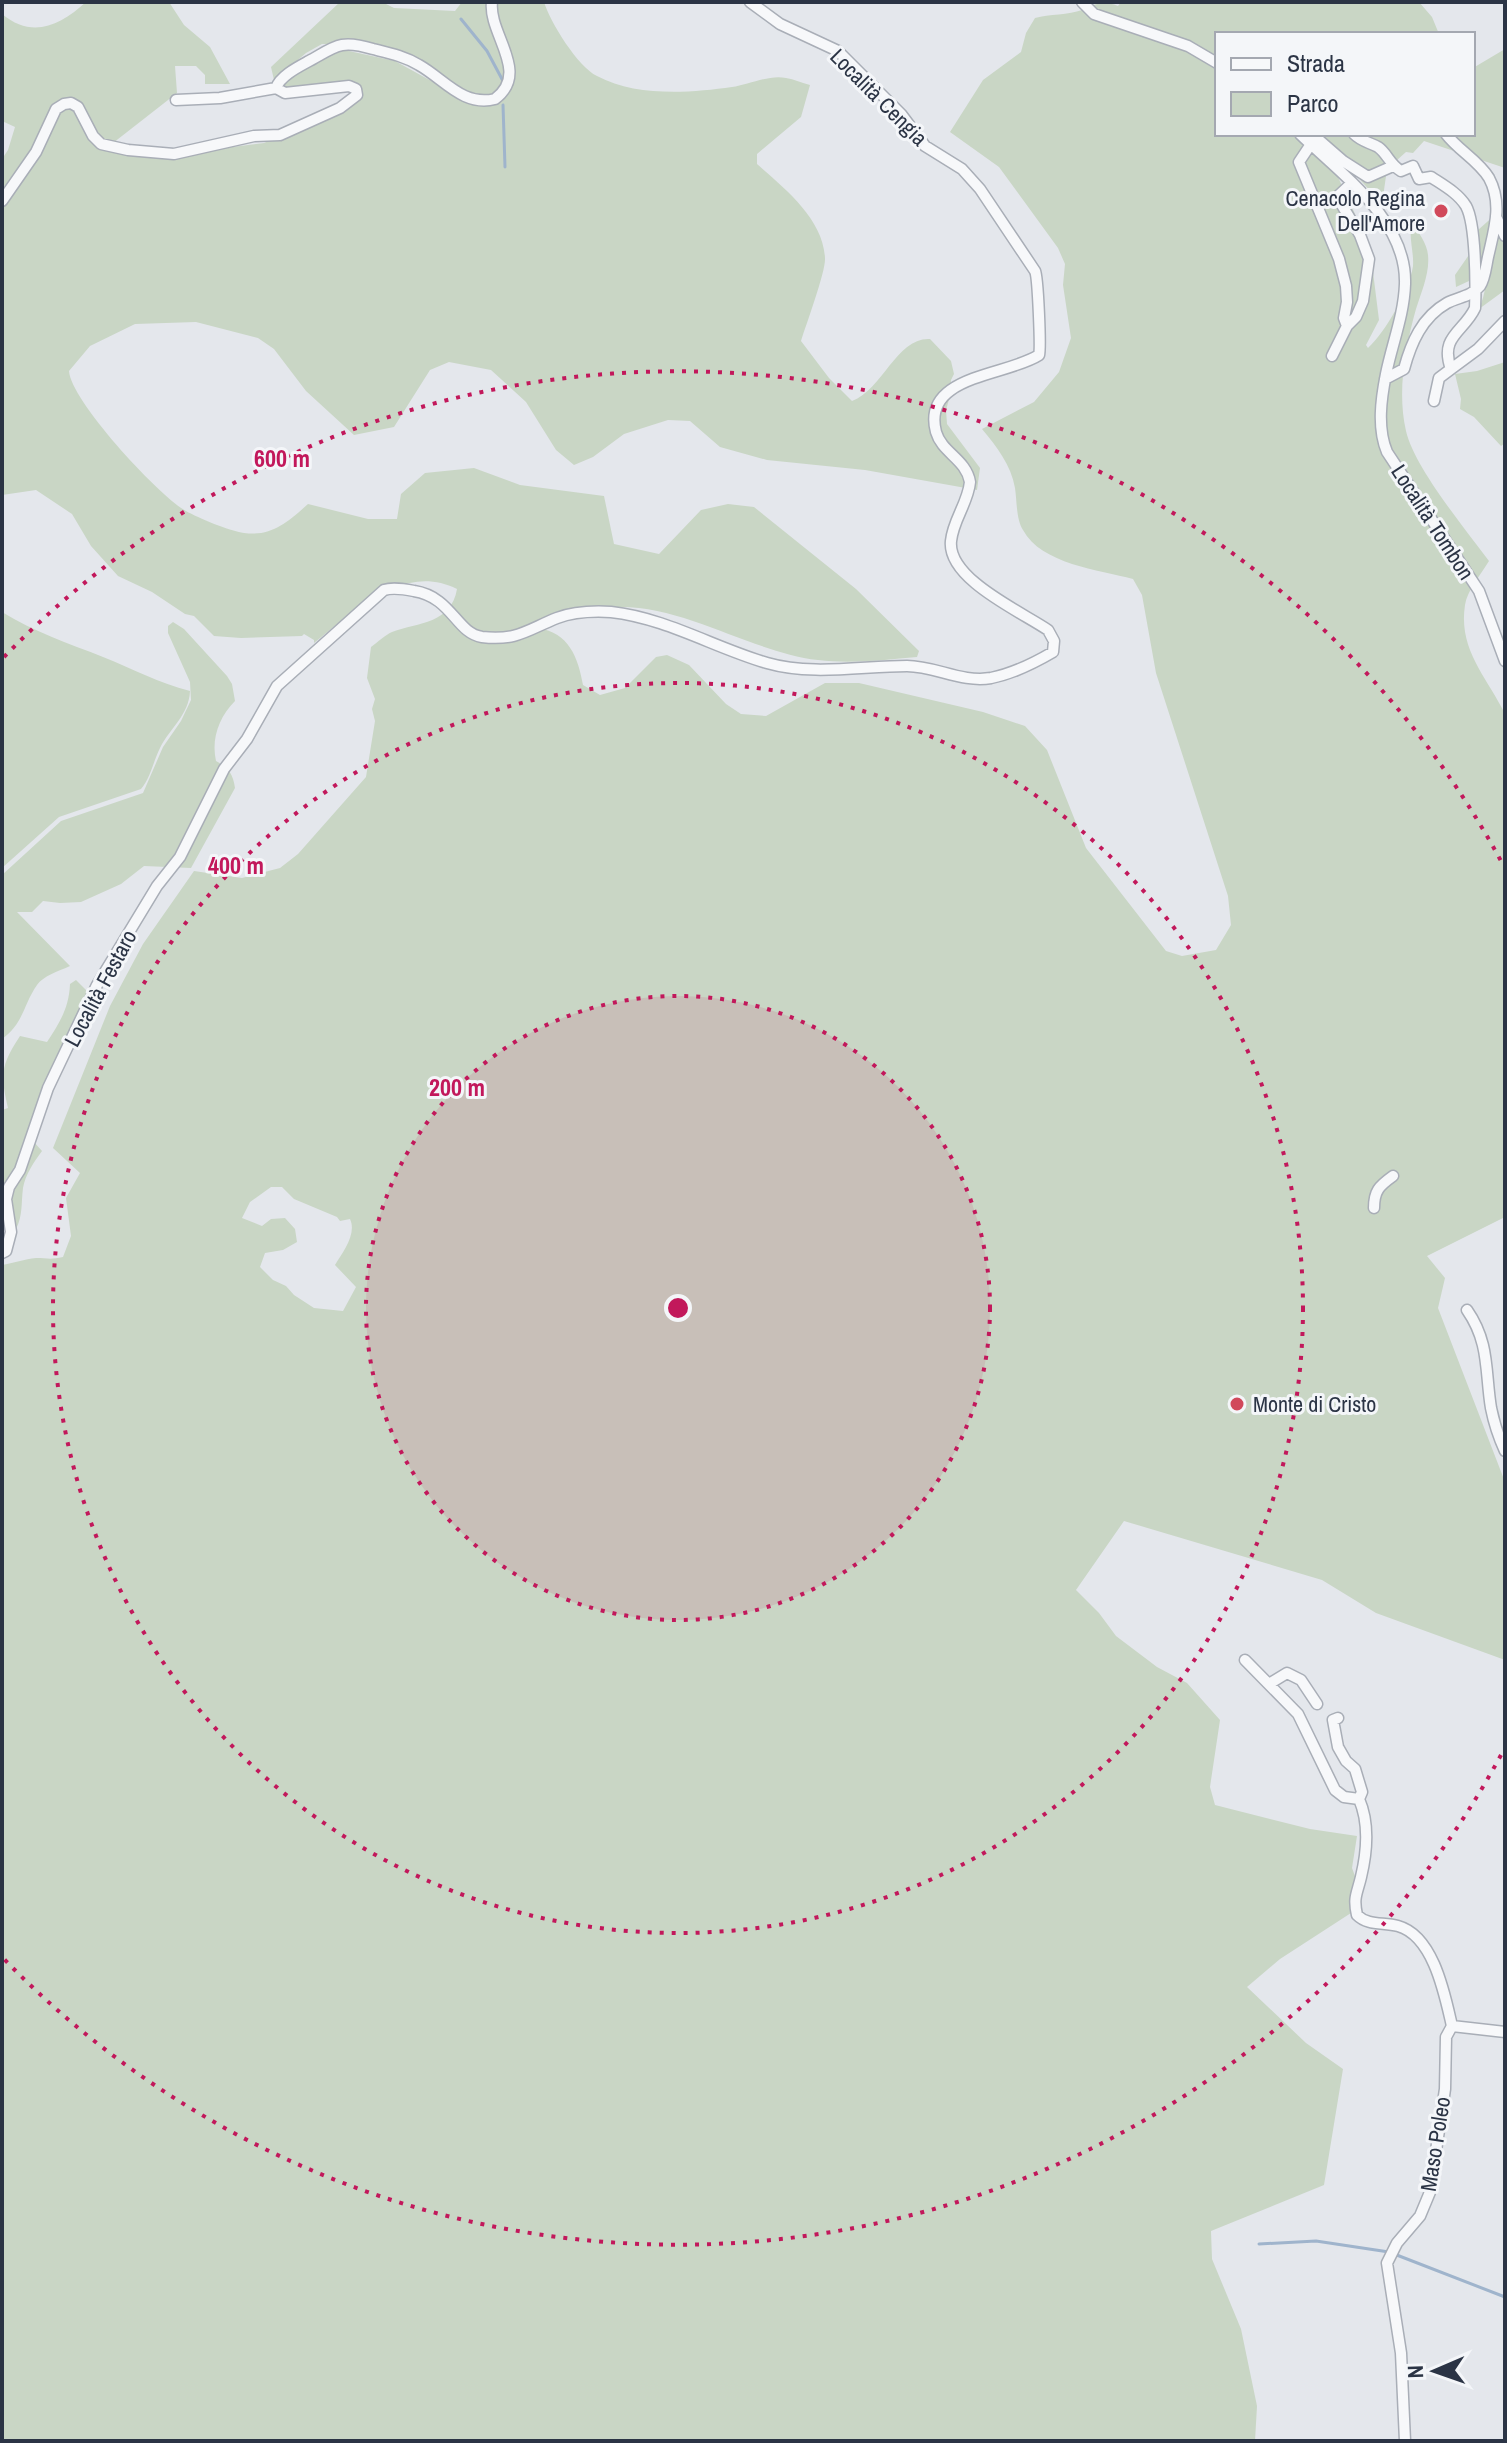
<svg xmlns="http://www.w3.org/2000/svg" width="1507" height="2443" font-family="'Archivo Narrow',sans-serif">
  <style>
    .green { fill: #c9d6c5; fill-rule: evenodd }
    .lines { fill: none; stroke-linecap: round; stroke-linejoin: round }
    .stream { stroke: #9fb4cc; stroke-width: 3 }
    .minor-casing { stroke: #a9aeb7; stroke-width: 13 }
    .minor { stroke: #f7f8fa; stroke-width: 10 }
    .ring { fill: none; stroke: #c2185b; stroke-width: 4; stroke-dasharray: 4 8 }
    .poi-dot { fill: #d1495b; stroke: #f4f6f9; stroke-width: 3 }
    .labels { text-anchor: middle; stroke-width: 6; stroke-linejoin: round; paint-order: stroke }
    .street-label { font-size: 22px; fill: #2b3445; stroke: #f4f6f9 }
    .poi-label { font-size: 22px; fill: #2b3445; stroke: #f4f6f9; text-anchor: end }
    .centre { fill: #c2185b; stroke: #f4f6f9; stroke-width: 4 }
    .ring-label { font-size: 24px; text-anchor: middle; font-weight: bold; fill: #c2185b; stroke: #f4f6f9; stroke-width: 6; stroke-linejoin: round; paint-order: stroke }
  </style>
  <rect width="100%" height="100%" fill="#e4e7ec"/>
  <!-- green -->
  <path class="green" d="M86,2H169L184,25L210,47L230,84H205V75L196,66H175L177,93L113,143L99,136L79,102L69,98L62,99L52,107L32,150L2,193V159L8,150L15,127L2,121V14C32,39 60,26 86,2Z
    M340,2H382L394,8L455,11L462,2H490C500,34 514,63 499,95L477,99L397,57L336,44H322L306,53L274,80L271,67Z
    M494,2H544C550,22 578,67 597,76C636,97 690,93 732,87C748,85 770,74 786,78C794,79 802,83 810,85L801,117L757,154V164C784,188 823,218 825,258C826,271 806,325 801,341L829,378L852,401C883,389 897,337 930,339L951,361L954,374L951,380L950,396L946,410L947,424L980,468L977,490L865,470L767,460L720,447L690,421L668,420L624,434L593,457L574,465L556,450L526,402L491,370L449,362L430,370L394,427L354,435L306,391L274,349L258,338L196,322L135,324L90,346L69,371C71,401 158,495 186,511C198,518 230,531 244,533C272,537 289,521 308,504L368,519H397L401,494L425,473L474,468L520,485L604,496L614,544L659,554L701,510L728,504L754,507L856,589L919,651L917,657C884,660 850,664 818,660C742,651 670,593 591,610C573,614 556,622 538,628C569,633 578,657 583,685L600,695L625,688L656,657L667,655L689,665L726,704L741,714L766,716L825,683H859L983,712L1025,726L1047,750L1086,848L1166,951L1182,956L1216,950L1231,925L1228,896L1156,673L1142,595L1133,579C1099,570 1041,564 1023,530C1016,519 1017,501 1015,488C1011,465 997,447 982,429L1034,402L1059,372L1071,338L1063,285L1065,264L1058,248L999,167L950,132L983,80L1021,52L1026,33L1035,18C1049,14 1069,15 1082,10C1095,4 1103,0 1118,6L1121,2H1419L1432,17L1439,34H1217V134H1473V68L1505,49V168L1424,141L1413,153L1406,152L1387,169L1382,204L1335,152L1326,151L1355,214L1373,272L1379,320L1366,345L1368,348C1385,333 1410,289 1413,266C1414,251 1408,236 1412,222C1418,232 1427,243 1428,255C1430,273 1421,293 1416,309C1405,348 1397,392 1406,431C1414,467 1466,530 1489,561C1481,574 1467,591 1465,605C1458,650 1487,677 1505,714V1217L1427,1256L1445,1278L1438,1308L1505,1482V1660L1376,1613L1322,1580L1124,1521L1076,1590L1099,1613L1116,1636L1157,1667L1187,1683L1220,1720L1210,1787L1215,1805L1310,1829L1357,1836L1352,1868L1359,1887L1351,1913L1280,1959L1247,1987L1306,2043L1343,2069L1324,2185L1211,2231L1212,2259L1241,2329L1257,2406L1255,2441H2V1265C13,1263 25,1259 36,1258C47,1258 50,1260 63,1257L71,1236L66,1198L80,1173L53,1148L110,1006L143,944L194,871L242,878L280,868L298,854L366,777L375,721L372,709L375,699L367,678L371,647C378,642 385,635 392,632C419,622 451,624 457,589C403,562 353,612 314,643V640L304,634L302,636L241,638L214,636L194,616L185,614L152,592L118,576L91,546L72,514L36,490L2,495V206L33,163L60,109L74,108L100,147L208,150L264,143L341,111L358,87L291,92L277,83L335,48L395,61L464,99L483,103L509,86ZM271,1187H282L294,1199L337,1217L340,1221L350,1219C357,1234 343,1252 335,1265L356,1287L343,1311L314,1308L294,1295L286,1286L273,1280L260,1267L265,1253L283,1250L297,1242L295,1229L285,1218L271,1219L262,1226L242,1218L250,1202Z
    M1505,206V290L1479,309C1484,296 1489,283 1480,271L1478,270L1469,281L1456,287L1455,275L1473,249L1478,230Z
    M1505,362V443L1501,446L1474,417L1460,409L1461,399L1455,374L1477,371Z
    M2,612C34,632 68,643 103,657C133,669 159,683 190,691C189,715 170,728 160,748C153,762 151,777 141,789L59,817L2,868Z
    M173,622L184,629L227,676L232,684L235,701C219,717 211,739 216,761C229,768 233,774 235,788L191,868L144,866L121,884L81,902L60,903L43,901L32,912H17L70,966C59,971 43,976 37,985C23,1005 24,1023 2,1039V875L61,821L143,793L163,747L181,721L191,700L190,682L168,633V626Z
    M76,980L93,997L58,1066L33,1141L42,1151C34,1162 25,1175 23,1188C21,1204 23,1215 16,1229L2,1227V1110L8,1108C0,1074 1,1065 20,1036L47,1042C60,1022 69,1008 70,984Z"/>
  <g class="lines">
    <!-- stream -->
    <path class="stream" d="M461,19L487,51L503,81
      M503,105L505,167
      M1259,2244L1316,2241L1389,2252L1505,2297"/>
    <!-- minor casing -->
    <g class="minor-casing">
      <path id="minor" d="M1082,2L1094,14L1188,46L1217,63
        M276,88C280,76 298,67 309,61C319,56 331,47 342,45C352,43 363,46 373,49C389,53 404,56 419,65C444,79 463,107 495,99C531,72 488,34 492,2
        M1300,134C1341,174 1407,220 1405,284C1404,315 1392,344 1386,374C1381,399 1377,428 1387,452L1479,591L1505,661
        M1312,134L1343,161L1368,177L1393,166
        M1354,134C1362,142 1369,142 1378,147C1387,153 1390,165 1401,171L1413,166L1419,179L1431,177C1443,185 1458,193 1466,206C1476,224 1476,286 1475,308C1464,332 1439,336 1451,369L1478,349L1505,321
        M1311,144L1299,162L1339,259L1346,286L1347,302L1344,318L1347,326L1356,317L1363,301L1369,259L1360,235L1337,197L1352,183
        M2,201L36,152L56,109L64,104L71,103L78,107L93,136L101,144L128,150L174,154L254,136L280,135L340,108L357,95L356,89L349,86L285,93L276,88L220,98L176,100
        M1497,219L1505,236
        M1332,356L1347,326
        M1385,379L1404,369C1411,343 1422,317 1447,303C1458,297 1471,297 1480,286C1485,279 1486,266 1488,257C1494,230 1503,204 1489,178C1478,160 1459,151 1446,134
        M1434,401L1439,378L1451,369
        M1374,1208C1374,1191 1379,1186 1393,1176
        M2,1253L6,1251L11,1232L6,1199L9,1187L20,1170L48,1088L97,985L157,886L180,857L224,769L247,739L277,686L384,590C393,587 404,589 414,591C452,597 456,633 482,637C517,641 527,630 557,618C573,612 594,611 611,612C666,618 715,648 767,663C812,676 862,666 907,666C935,666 962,683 991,678C1011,674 1036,662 1053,652L1054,641L1048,630C1022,612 947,579 951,541C953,520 968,503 970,482C966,459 942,453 936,432C921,375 1007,376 1039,355C1041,349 1038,277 1035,271L980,189L962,169L925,146L901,114L838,51L780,24L750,2
        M1467,1310C1490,1343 1485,1372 1491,1408C1494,1423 1499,1438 1505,1451
        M1245,1660L1298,1714L1335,1790L1344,1797L1359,1799
        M1269,1684L1287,1673L1301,1680L1317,1704
        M1338,1718L1333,1720L1338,1747L1346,1761L1355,1769L1362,1792L1359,1799C1369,1822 1367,1852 1361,1877C1357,1894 1353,1897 1357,1915C1368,1926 1383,1922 1398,1926C1434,1936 1445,1996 1452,2026
        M1452,2026L1505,2032
        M1405,2441L1401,2353L1387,2263L1397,2243L1420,2216L1430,2192L1445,2089L1446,2037L1452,2026"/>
    </g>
    <!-- minor -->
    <use href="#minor" class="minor"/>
  </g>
  <!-- distance rings -->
  <circle cx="678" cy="1308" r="312" fill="#c2185b" fill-opacity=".12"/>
  <g class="ring">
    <circle cx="678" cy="1308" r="312"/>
    <circle cx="678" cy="1308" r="625"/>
    <path d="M1501 1755A937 937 0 0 1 4 1959M4 657A937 937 0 0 1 1501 861"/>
  </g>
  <!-- markers -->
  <g class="poi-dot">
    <circle cx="1441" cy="211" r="8"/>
    <circle cx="1237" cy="1404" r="8"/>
  </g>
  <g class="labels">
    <!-- street labels -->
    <g class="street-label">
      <text transform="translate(879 97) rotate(45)" y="8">Località Cengia</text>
      <text transform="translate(1433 522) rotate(57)" y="8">Località Tombon</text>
      <text transform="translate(100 988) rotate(-62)" y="8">Località Festaro</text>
      <text transform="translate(1435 2144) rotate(-81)" y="8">Maso Poleo</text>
    </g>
    <!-- poi labels -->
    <g class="poi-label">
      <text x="1425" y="206">Cenacolo Regina<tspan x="1425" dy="25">Dell'Amore</tspan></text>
      <text x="1253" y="1412" text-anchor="start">Monte di Cristo</text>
    </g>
  </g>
  <circle cx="678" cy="1308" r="12" class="centre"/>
  <g class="ring-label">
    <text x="282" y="467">600 m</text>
    <text x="236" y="874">400 m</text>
    <text x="457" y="1096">200 m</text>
  </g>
  <!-- border -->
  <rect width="1507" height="2443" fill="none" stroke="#2b3445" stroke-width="8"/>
  <!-- legend -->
  <rect x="1215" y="32" width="260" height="104" fill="#f4f6f9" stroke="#a4a8b1" stroke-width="2"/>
  <rect x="1231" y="58" width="40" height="12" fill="#f7f8fa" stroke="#a4a8b1" stroke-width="2"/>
  <text x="1287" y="72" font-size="24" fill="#2b3445">Strada</text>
  <rect x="1231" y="92" width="40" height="24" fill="#c9d6c5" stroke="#a4a8b1" stroke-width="2"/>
  <text x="1287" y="112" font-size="24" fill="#2b3445">Parco</text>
  <!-- north arrow -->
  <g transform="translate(1435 2371) rotate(268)" stroke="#f4f6f9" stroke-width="6" paint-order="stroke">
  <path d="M0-6L14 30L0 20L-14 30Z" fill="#2b3445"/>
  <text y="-12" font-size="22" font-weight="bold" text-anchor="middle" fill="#2b3445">N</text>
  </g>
</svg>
